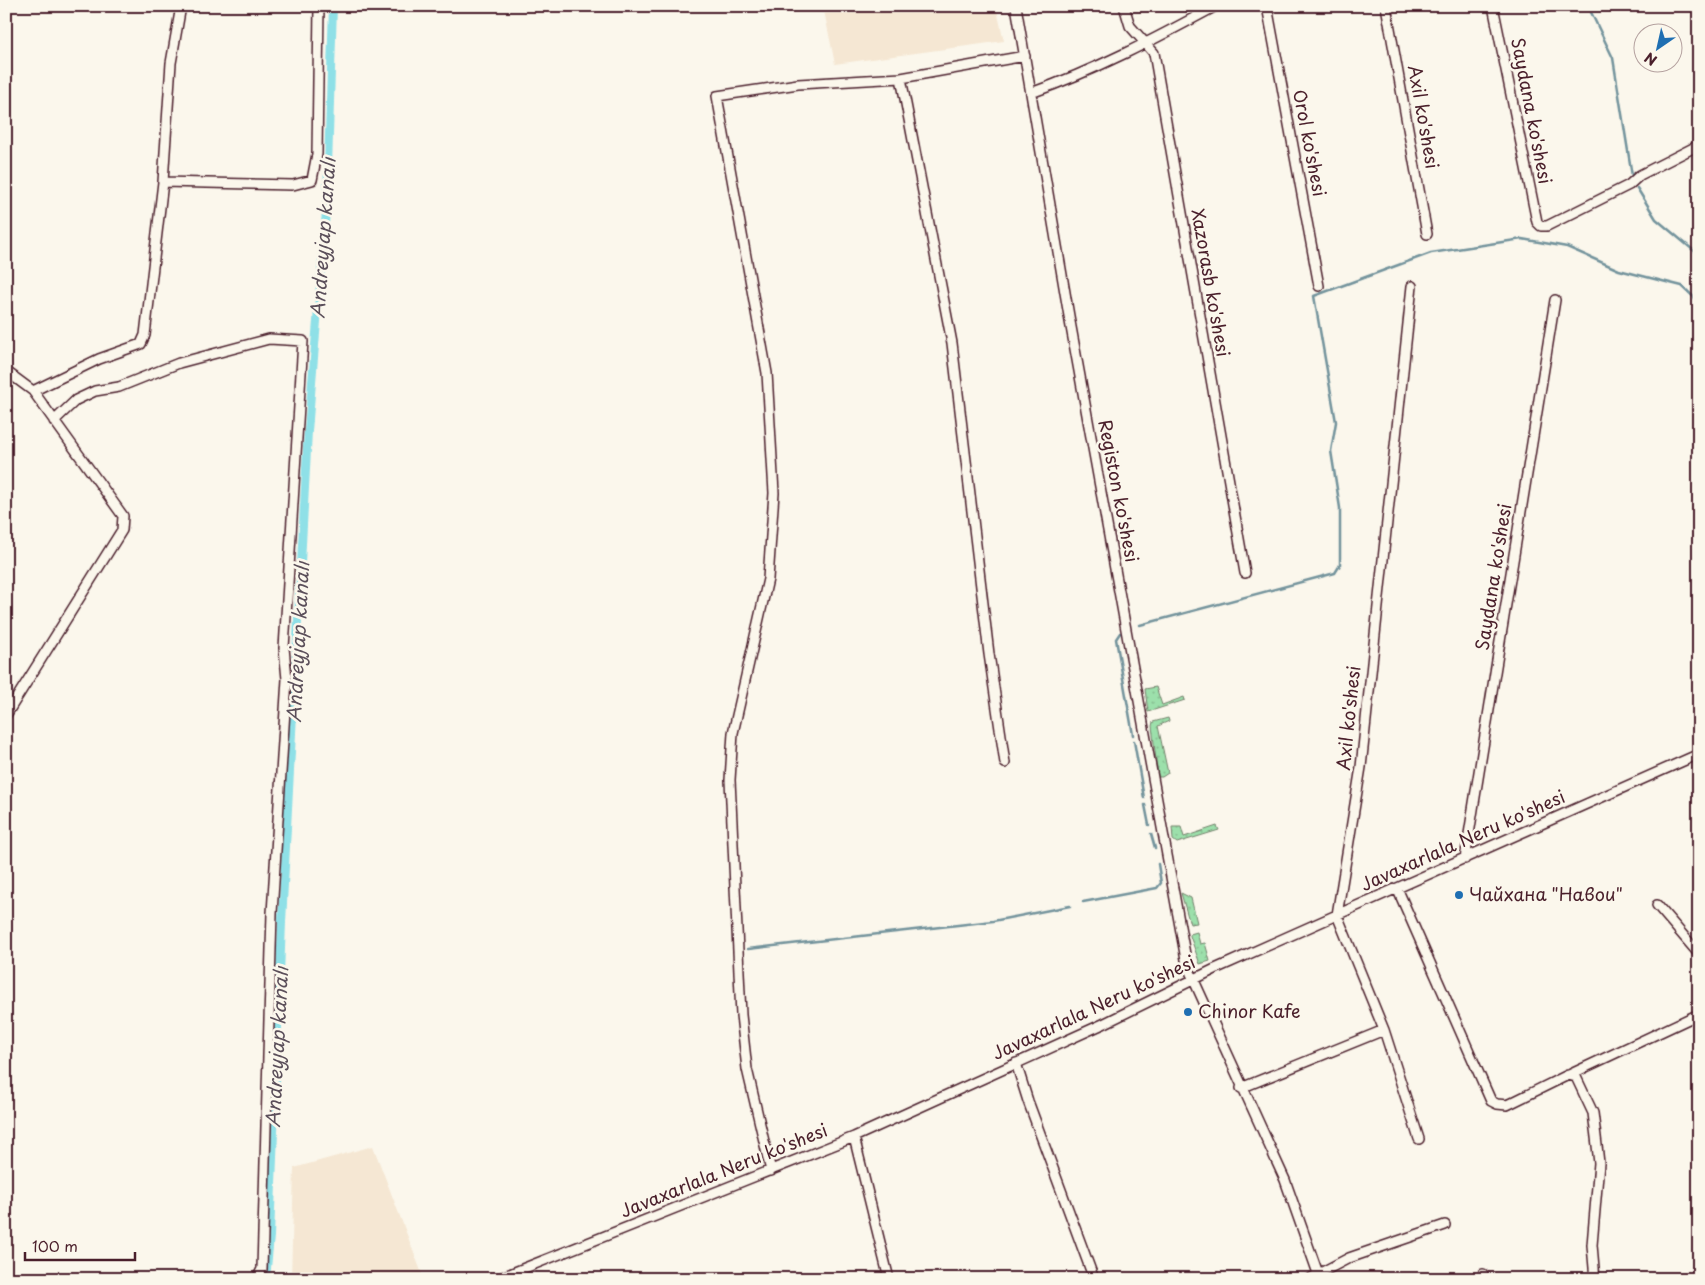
<svg xmlns="http://www.w3.org/2000/svg" width="1705" height="1285" font-family="'Playpen Sans',sans-serif">
  <style>
    .built { fill: #f5e7d3 }
    .grass { fill: url(#grass-dots); stroke: #73806b }
    .lines { fill: none; stroke-linecap: round; stroke-linejoin: round }
    .stream { stroke: #73939c; stroke-width: 2.5 }
    .canal { stroke: #8fe0e7; stroke-width: 8 }
    .minor-casing { stroke: #4a1f2b; stroke-width: 12 }
    .minor { stroke: #fbf7ec; stroke-width: 9 }
    .poi-dot { fill: #1f6fb2; stroke: #fbf7ec; stroke-width: 2 }
    .labels { text-anchor: middle; stroke-width: 5; stroke-linejoin: round; paint-order: stroke }
    .street-label { font-size: 18px; fill: #4a1f2b; stroke: #fbf7ec }
    .poi-label { font-size: 18px; fill: #4a1f2b; stroke: #fbf7ec; text-anchor: start }
    .water-label { font-size: 19px; font-style: italic; fill: #5b4f5a; stroke: #fbf7ec }
  </style>
  <defs>
    <pattern id="grass-dots" width="8" height="8" patternUnits="userSpaceOnUse" patternTransform="scale(1.25)"><rect width="8" height="8" fill="#9ce0ab"/><path d="M2 2h.1M6 6h.1" fill="none" stroke="#88c093" stroke-width="1.8" stroke-linecap="round"/></pattern>
  </defs>
  <rect width="100%" height="100%" fill="#fbf7ec"/>
  <filter id="ink" filterUnits="userSpaceOnUse"><feTurbulence type="fractalNoise" baseFrequency=".02" numOctaves="2"/><feDisplacementMap in="SourceGraphic" scale="10" xChannelSelector="R" yChannelSelector="G"/><feConvolveMatrix kernelMatrix="1 2 1 2 8 2 1 2 1" color-interpolation-filters="sRGB"/></filter>
  <g filter="url(#ink)">
    <!-- built -->
    <path class="built" d="M823,6H996L1004,41L835,64Z
      M373,1146L424,1279H291L294,1168Z"/>
    <!-- grass -->
    <path class="grass" d="M1156,687L1162,705L1184,697L1185,700L1148,712L1145,689Z
      M1168,718L1169,721L1158,726L1168,773L1162,777H1158L1152,726L1153,722Z
      M1217,826L1219,830L1177,843L1173,840L1172,827H1181L1184,837Z
      M1181,893L1191,898L1197,923L1190,924Z
      M1197,932L1200,944L1205,943L1210,961L1200,964L1190,936V934Z"/>
    <g class="lines">
      <!-- stream -->
      <path class="stream" d="M1588,6L1613,58L1632,176
        M1637,188L1656,219L1699,255
        M1140,625L1335,573L1340,565V508L1331,451L1336,422L1314,296L1431,253L1522,239L1567,247L1619,270L1682,286L1699,302
        M1120,633L1116,639L1133,735
        M1134,741L1144,798
        M1145,805L1149,825
        M1151,834L1155,848
        M1083,902L1157,888L1161,883L1158,864
        M748,949L993,921L1070,906"/>
      <!-- canal -->
      <path class="canal" d="M266,1279L270,1236L282,922L308,431L327,199L333,6"/>
      <!-- minor casing -->
      <g class="minor-casing">
        <path id="minor" d="M1016,6L1069,316L1187,965L1285,1180L1320,1279
          M1124,6L1130,26L1154,53L1245,573
          M1267,6L1319,286
          M1386,6L1427,234
          M1493,6L1537,222L1541,226H1547L1629,185L1640,175L1699,145
          M901,78L952,343L989,654L1005,763
          M1031,93C1096,70 1155,39 1216,6
          M163,182L293,185L312,180L317,154L319,6
          M1412,286L1361,767L1337,915L1384,1030L1419,1139
          M6,371L33,391L99,359L141,344L145,335L163,182L171,63L181,6
          M54,421L76,400L95,391L119,387L179,363L269,339L303,341L284,648L287,679L272,913L262,1269L257,1279
          M6,715L122,530L123,516L33,391
          M1465,859L1555,300
          M1397,888L1491,1101L1497,1104L1507,1105L1568,1075L1576,1077L1593,1113L1596,1137L1599,1163L1592,1245L1595,1279
          M1657,905L1699,954
          M1016,1063L1028,1101L1094,1279
          M1571,1074L1699,1014
          M1241,1088L1384,1030
          M854,1137L889,1279
          M771,1171L747,1069L741,1015L730,780L733,733L768,579L774,493L767,373L717,96L798,84L901,78L1025,56
          M497,1279L854,1137L1103,1024L1215,969L1699,754
          M1309,1279L1349,1258L1445,1225
          M1483,1279V1274"/>
      </g>
      <!-- minor -->
      <use href="#minor" class="minor"/>
    </g>
  </g>
  <!-- markers -->
  <g class="poi-dot">
    <circle cx="1459" cy="895" r="5"/>
    <circle cx="1188" cy="1012" r="5"/>
  </g>
  <g class="labels">
    <!-- street labels -->
    <g class="street-label">
      <text transform="translate(1531 111) rotate(79)" y="6">Saydana ko'shesi</text>
      <text transform="translate(1423 117) rotate(80)" y="6">Axil ko'shesi</text>
      <text transform="translate(1309 143) rotate(79)" y="6">Orol ko'shesi</text>
      <text transform="translate(1210 283) rotate(80)" y="6">Xazorasb ko'shesi</text>
      <text transform="translate(1118 491) rotate(79)" y="6">Registon ko'shesi</text>
      <text transform="translate(1494 577) rotate(-81)" y="6">Saydana ko'shesi</text>
      <text transform="translate(1349 718) rotate(-84)" y="6">Axil ko'shesi</text>
      <text transform="translate(1463 841) rotate(-24)" y="6">Javaxarlala Neru ko'shesi</text>
      <text transform="translate(1094 1008) rotate(-25)" y="6">Javaxarlala Neru ko'shesi</text>
      <text transform="translate(724 1171) rotate(-22)" y="6">Javaxarlala Neru ko'shesi</text>
    </g>
    <!-- poi labels -->
    <g class="poi-label">
      <text x="1469" y="901">Чайхана "Навои"</text>
      <text x="1198" y="1018">Chinor Kafe</text>
    </g>
    <!-- water labels -->
    <g class="water-label">
      <text transform="translate(323 238) rotate(-86)" y="7">Andreyjap kanalı</text>
      <text transform="translate(298 642) rotate(-87)" y="7">Andreyjap kanalı</text>
      <text transform="translate(277 1047) rotate(-87)" y="7">Andreyjap kanalı</text>
    </g>
  </g>
  <!-- margin -->
  <rect width="1705" height="1285" fill="none" stroke="#fbf7ec" stroke-width="25"/>
  <rect x="12" y="12" width="1680" height="1260" fill="none" stroke="#4a1f2b" stroke-width="2" filter="url(#ink)"/>
  <!-- north arrow -->
  <g transform="translate(1658 48) rotate(214)"><circle r="24" fill="#fbf7ec" stroke="#b4a19f"/>
  <path d="M0-4L9 19L0 12L-9 19Z" fill="#1f6fb2"/>
  <text y="-8" font-size="14" font-weight="bold" text-anchor="middle" fill="#4a1f2b">N</text>
  </g>
  <!-- scale -->
  <path d="M25 1252v8h110v-8" fill="none" stroke="#4a1f2b" stroke-width="2.5"/>
  <text x="32" y="1252" font-size="15" fill="#4a1f2b" stroke="#fbf7ec" stroke-width="4" paint-order="stroke">100 m</text>
</svg>
